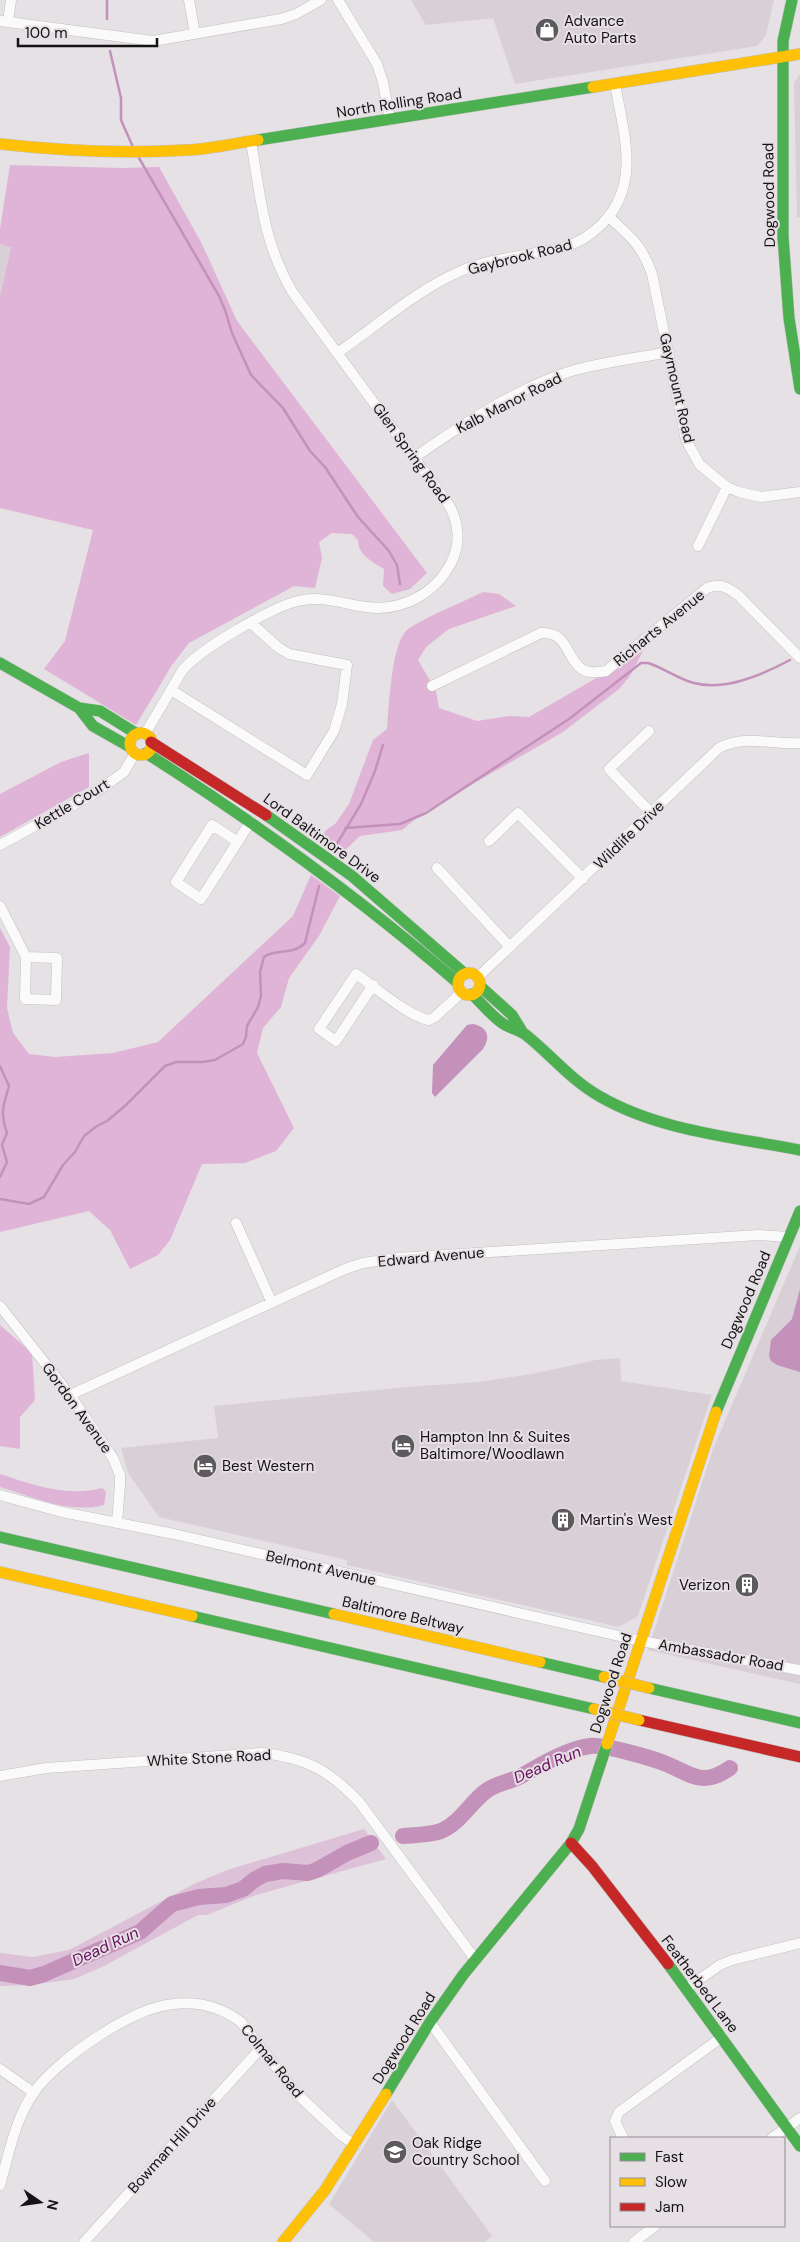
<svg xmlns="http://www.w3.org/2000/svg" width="800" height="2242" font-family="'DM Sans',sans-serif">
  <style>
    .built { fill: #d8d0d6 }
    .green { fill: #ddc1d8 }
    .forest { fill: #dfb4d7 }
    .water { fill: #c491bb }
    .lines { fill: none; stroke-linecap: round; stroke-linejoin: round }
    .stream { stroke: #c491bb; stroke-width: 2.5 }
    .river { stroke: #c491bb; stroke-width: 16 }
    .street-casing { stroke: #c2c0c2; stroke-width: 11 }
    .fast-casing { stroke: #c2c0c2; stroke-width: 12 }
    .slow-casing { stroke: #c2c0c2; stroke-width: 12 }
    .jam-casing { stroke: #c2c0c2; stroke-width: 12 }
    .street { stroke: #fbfafb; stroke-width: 10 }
    .fast { stroke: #4caf50; stroke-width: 11 }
    .slow { stroke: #ffc107; stroke-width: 11 }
    .jam { stroke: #c62828; stroke-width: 11 }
    .slow-bridge-casing { stroke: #bbafb9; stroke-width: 12; stroke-linecap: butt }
    .slow-bridge { stroke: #ffc107; stroke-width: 11 }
    .labels { text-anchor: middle; stroke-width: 4; stroke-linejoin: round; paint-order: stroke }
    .poi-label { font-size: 15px; fill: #141214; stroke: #e6e0e5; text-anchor: start }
    .street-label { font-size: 15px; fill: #141214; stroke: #e6e0e5 }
    .water-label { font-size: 16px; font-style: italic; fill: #670d5d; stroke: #e6e0e5 }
  </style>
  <rect width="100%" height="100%" fill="#e5e1e4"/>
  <!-- built -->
  <path class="built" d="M411,0H774L766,35L757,46L515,84L493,18L426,25Z
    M800,74V217H797L794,83Z
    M0,244L11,246L0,296Z
    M800,1246V1684L648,1650L713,1449Z
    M620,1358L621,1381L712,1395L638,1616L619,1627L347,1565V1560L159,1517L128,1473L121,1448L218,1438L214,1406L407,1387L478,1382L532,1374L596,1360Z
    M392,2100L492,2236L484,2242H374L329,2204Z"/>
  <!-- green -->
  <path class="green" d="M364,1829L386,1859L256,1895L207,1915H198L102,1967L74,1979L31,1985L0,1986V1953L33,1957L69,1950L194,1884L227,1870Z"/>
  <!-- forest -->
  <path class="forest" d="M10,165L122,168L159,167L202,244L237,321L427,573L410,589L392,594L383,586L384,569C373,562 358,555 358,540L352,534L332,533L319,542L322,558L315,588L294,586L189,643L172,665L136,725L44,669L65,641L93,530L0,508V296L11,247L0,244V229Z
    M483,592L499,594L516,606L449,629L426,647L418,660L436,691L439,708L477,721L509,716L529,717L643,651L630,676L619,689L563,732L424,812L402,830L360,836L339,856L321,843L325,831L335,824L349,804L373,740L387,729C389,707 391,649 405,632C415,621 466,601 483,592Z
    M89,753V787L0,837V794L61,762Z
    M311,875L340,896L319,936L289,978L281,1007L263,1028L257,1053L294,1128L276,1151L245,1163L202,1164L170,1240L158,1255L130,1269L110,1230L89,1211L0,1232V928L10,947L7,1008L13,1033L29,1054L55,1057L113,1053L158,1042L293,916Z
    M0,1325L32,1353L35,1400L20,1417V1449L0,1446Z
    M0,1474C33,1485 67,1497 102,1488L106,1492L104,1505C69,1514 33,1497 0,1487Z"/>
  <!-- water -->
  <path class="water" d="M473,1024C488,1027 491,1037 483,1049L435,1097L432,1093L433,1065L467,1025Z
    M800,1289V1372L777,1365L771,1361L769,1356L771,1340L792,1319Z"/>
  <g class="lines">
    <!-- stream -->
    <path class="stream" d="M107,0V19
      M110,51L121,98V120L133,147
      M139,158L219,296L225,310L232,333L251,375L283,408L310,451L325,467L358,517L389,551L397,565L400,584
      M345,828L400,824L426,813L569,719L641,663H648C664,668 678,679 694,683C724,691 764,674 790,660
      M335,847L361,804L375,771L383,745
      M0,1066L9,1086C3,1107 0,1112 7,1133L2,1145L7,1162L0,1177
      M0,1199L29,1204L44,1197L63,1165L75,1152L84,1136L97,1126L107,1121L126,1105L165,1066L176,1062H203L215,1060L243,1044L246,1037L247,1026L258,1007L261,996L260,972L264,957C276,948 292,956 305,943L319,886"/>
    <!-- river -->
    <path class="river" d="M403,1836C415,1835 430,1835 441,1831C460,1823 470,1803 486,1791C496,1783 510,1782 521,1776C541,1765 567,1749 590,1746C603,1744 651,1758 664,1763C692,1774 701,1788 730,1768
      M0,1973L30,1978L44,1974L140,1932L172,1904L199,1897L226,1895L243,1889L254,1880L265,1874L283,1871L308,1873L317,1870L347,1853L371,1843"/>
    <!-- street casing -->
    <g class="street-casing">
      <path id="street" d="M189,0L195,34
        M338,0L377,64L383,82L390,120
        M0,21L153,41L281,19L296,14L321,0
        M8,22L11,0
        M609,217C630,236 643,247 652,274L686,440L700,465L727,487L739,492L761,497L800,492
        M337,353C377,326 416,290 461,271C494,257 530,256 564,247C579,243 591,235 602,224C642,183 623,133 615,83
        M414,458C459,426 522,385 575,370C605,362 637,358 669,352
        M698,546L727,487
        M432,686L541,633C578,631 561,681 606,671L707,588C720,583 727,587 738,595L800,658
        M171,690L307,775L334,731L342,704L347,665L289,654L279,648L251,623
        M649,731L609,769L651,813
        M145,734L182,671C198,650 272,607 298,601C321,595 344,604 366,607C401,612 435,594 451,563C461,544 459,523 449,505L293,293C263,242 261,199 251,142
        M489,841L518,813L583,879
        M238,842L212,825L176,882L201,899L251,821
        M0,845L95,793L124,772L135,753
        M437,868L510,947
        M0,906L26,957L25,999L56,1000L57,958L26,957
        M478,977L719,748C744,734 772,745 800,743
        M373,985L336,1041L319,1029L356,974C374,986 409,1017 429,1020L435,1017L462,992
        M236,1223L272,1303
        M0,1306L70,1395L113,1458L120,1475V1484L117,1523
        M70,1395L345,1269L363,1263L398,1258L759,1235L789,1237
        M0,1495L62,1512L174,1534L641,1641L800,1670
        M0,1776L46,1768L262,1753C307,1758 329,1770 360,1803L475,1959
        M687,1988L720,1965L732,1960L800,1943
        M430,2022L545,2181
        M0,2069L34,2093
        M623,2138L615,2121L619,2112L722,2037
        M772,2138L800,2118
        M0,2185C9,2154 15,2119 34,2092C59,2058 132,2008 173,2004C198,2001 221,2007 241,2022L297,2094L342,2136L355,2145
        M84,2242L261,2048
        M634,2242L655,2226"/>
    </g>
    <!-- fast casing -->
    <g class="fast-casing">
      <path id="fast" d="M792,0L783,41V237L789,318L800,389
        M258,140L593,87
        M0,663L79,708L100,711L137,734
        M79,708L93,726L130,747
        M146,753C256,823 360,898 458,983
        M266,815L352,876L465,974
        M480,986L512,1015L523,1033
        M472,994C482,1004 491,1015 502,1023C509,1028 519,1030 526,1035C551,1055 571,1080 599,1096C659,1131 733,1137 800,1150
        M716,1412L800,1211
        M0,1537L334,1614
        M192,1616L594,1709
        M540,1662L604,1677
        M649,1688L800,1723
        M668,1964L800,2146
        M386,2094L430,2022L463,1975L571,1843L579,1829L607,1744"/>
    </g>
    <!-- slow casing -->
    <g class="slow-casing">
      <path id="slow" d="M593,87L800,54
        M0,144C63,151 124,154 187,150C211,149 235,143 258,140
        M130 744a11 11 0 1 1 22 0a11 11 0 1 1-22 0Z
        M458 984a11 11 0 1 1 22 0a11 11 0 1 1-22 0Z
        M0,1572L192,1616
        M334,1614L540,1662
        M607,1744L716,1412
        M283,2242L325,2190L386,2094"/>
    </g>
    <!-- jam casing -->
    <g class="jam-casing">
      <path id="jam" d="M151,742L266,815
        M639,1720L800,1757
        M571,1843L592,1866L668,1964"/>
    </g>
    <!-- street -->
    <use href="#street" class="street"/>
    <!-- fast -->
    <use href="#fast" class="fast"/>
    <!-- slow -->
    <use href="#slow" class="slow"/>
    <!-- jam -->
    <use href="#jam" class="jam"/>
    <!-- slow-bridge casing -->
    <g class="slow-bridge-casing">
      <path id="slow-bridge" d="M604,1677L649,1688
        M594,1709L639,1720"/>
    </g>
    <!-- slow-bridge -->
    <use href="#slow-bridge" class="slow-bridge"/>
  </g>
  <!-- icons -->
  <defs>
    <g id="shop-disc" transform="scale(1.25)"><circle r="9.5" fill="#5d5a5d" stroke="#e6e0e5"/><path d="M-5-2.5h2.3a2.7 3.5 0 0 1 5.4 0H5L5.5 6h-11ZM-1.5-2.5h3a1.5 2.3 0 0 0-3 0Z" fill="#fff"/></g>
    <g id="hotel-disc" transform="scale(1.25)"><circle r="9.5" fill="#5d5a5d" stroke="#e6e0e5"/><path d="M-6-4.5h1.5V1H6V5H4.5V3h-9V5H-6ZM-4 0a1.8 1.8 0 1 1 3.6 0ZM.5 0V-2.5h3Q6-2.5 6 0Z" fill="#fff"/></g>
    <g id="building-disc" transform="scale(1.25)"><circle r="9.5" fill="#5d5a5d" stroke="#e6e0e5"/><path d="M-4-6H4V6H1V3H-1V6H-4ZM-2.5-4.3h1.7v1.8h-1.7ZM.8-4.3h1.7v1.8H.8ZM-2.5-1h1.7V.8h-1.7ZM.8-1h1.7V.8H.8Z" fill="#fff"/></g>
    <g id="school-disc" transform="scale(1.25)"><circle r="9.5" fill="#5d5a5d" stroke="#e6e0e5"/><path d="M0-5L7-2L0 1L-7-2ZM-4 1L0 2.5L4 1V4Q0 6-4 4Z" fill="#fff"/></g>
  </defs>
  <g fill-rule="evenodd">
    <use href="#shop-disc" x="547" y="30"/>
    <use href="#hotel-disc" x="403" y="1446"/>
    <use href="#hotel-disc" x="205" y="1466"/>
    <use href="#building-disc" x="563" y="1520"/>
    <use href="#building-disc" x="747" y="1585"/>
    <use href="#school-disc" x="395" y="2152"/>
  </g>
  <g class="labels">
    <!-- poi labels -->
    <g class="poi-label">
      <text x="564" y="26">Advance<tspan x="564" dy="17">Auto Parts</tspan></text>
      <text x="420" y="1442">Hampton Inn &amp; Suites<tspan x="420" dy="17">Baltimore/Woodlawn</tspan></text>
      <text x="222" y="1471">Best Western</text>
      <text x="580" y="1525">Martin's West</text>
      <text x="730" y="1590" text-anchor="end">Verizon</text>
      <text x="412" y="2148">Oak Ridge<tspan x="412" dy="17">Country School</tspan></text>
    </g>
    <!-- street labels -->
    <g class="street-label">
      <text transform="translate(399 103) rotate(-9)" y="5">North Rolling Road</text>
      <text transform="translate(769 195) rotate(-91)" y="5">Dogwood Road</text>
      <text transform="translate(520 257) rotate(-14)" y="5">Gaybrook Road</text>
      <text transform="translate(677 388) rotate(77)" y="5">Gaymount Road</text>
      <text transform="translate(509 403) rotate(-27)" y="5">Kalb Manor Road</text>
      <text transform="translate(411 453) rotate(54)" y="5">Glen Spring Road</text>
      <text transform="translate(659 628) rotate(-39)" y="5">Richarts Avenue</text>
      <text transform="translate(72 804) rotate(-31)" y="5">Kettle Court</text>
      <text transform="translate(629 835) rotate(-44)" y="5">Wildlife Drive</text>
      <text transform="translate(322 838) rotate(36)" y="5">Lord Baltimore Drive</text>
      <text transform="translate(431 1257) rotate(-5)" y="5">Edward Avenue</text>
      <text transform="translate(746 1300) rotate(-67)" y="5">Dogwood Road</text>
      <text transform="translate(77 1408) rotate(54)" y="5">Gordon Avenue</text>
      <text transform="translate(321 1568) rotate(13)" y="5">Belmont Avenue</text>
      <text transform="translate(403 1615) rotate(13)" y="5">Baltimore Beltway</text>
      <text transform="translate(721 1655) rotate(10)" y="5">Ambassador Road</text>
      <text transform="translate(611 1683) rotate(-72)" y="5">Dogwood Road</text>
      <text transform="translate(209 1758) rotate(-3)" y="5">White Stone Road</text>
      <text transform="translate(700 1984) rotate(53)" y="5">Featherbed Lane</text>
      <text transform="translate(404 2038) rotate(-58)" y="5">Dogwood Road</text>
      <text transform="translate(272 2061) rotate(51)" y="5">Colmar Road</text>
      <text transform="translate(172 2145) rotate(-48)" y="5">Bowman Hill Drive</text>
    </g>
    <!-- water labels -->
    <g class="water-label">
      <text transform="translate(547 1764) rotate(-23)" y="6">Dead Run</text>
      <text transform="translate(105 1946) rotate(-25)" y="6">Dead Run</text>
    </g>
  </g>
  <!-- legend -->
  <rect x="610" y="2137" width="175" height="90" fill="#e6e0e5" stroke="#928e91"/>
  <rect x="620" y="2153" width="25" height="8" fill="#4caf50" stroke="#928e91"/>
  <text x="655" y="2162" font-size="15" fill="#141214">Fast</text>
  <rect x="620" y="2178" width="25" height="8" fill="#ffc107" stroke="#928e91"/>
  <text x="655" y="2187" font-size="15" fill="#141214">Slow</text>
  <rect x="620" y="2203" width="25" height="8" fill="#c62828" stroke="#928e91"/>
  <text x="655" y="2212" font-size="15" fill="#141214">Jam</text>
  <!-- north arrow -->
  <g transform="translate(40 2202) rotate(103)" stroke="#e6e0e5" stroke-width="4" paint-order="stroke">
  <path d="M0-4L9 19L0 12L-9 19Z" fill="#141214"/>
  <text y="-8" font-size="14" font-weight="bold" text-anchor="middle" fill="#141214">N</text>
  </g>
  <!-- scale -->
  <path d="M18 38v8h139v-8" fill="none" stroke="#141214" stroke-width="2.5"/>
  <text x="25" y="38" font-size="15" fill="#141214" stroke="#e6e0e5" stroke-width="4" paint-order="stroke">100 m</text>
</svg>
